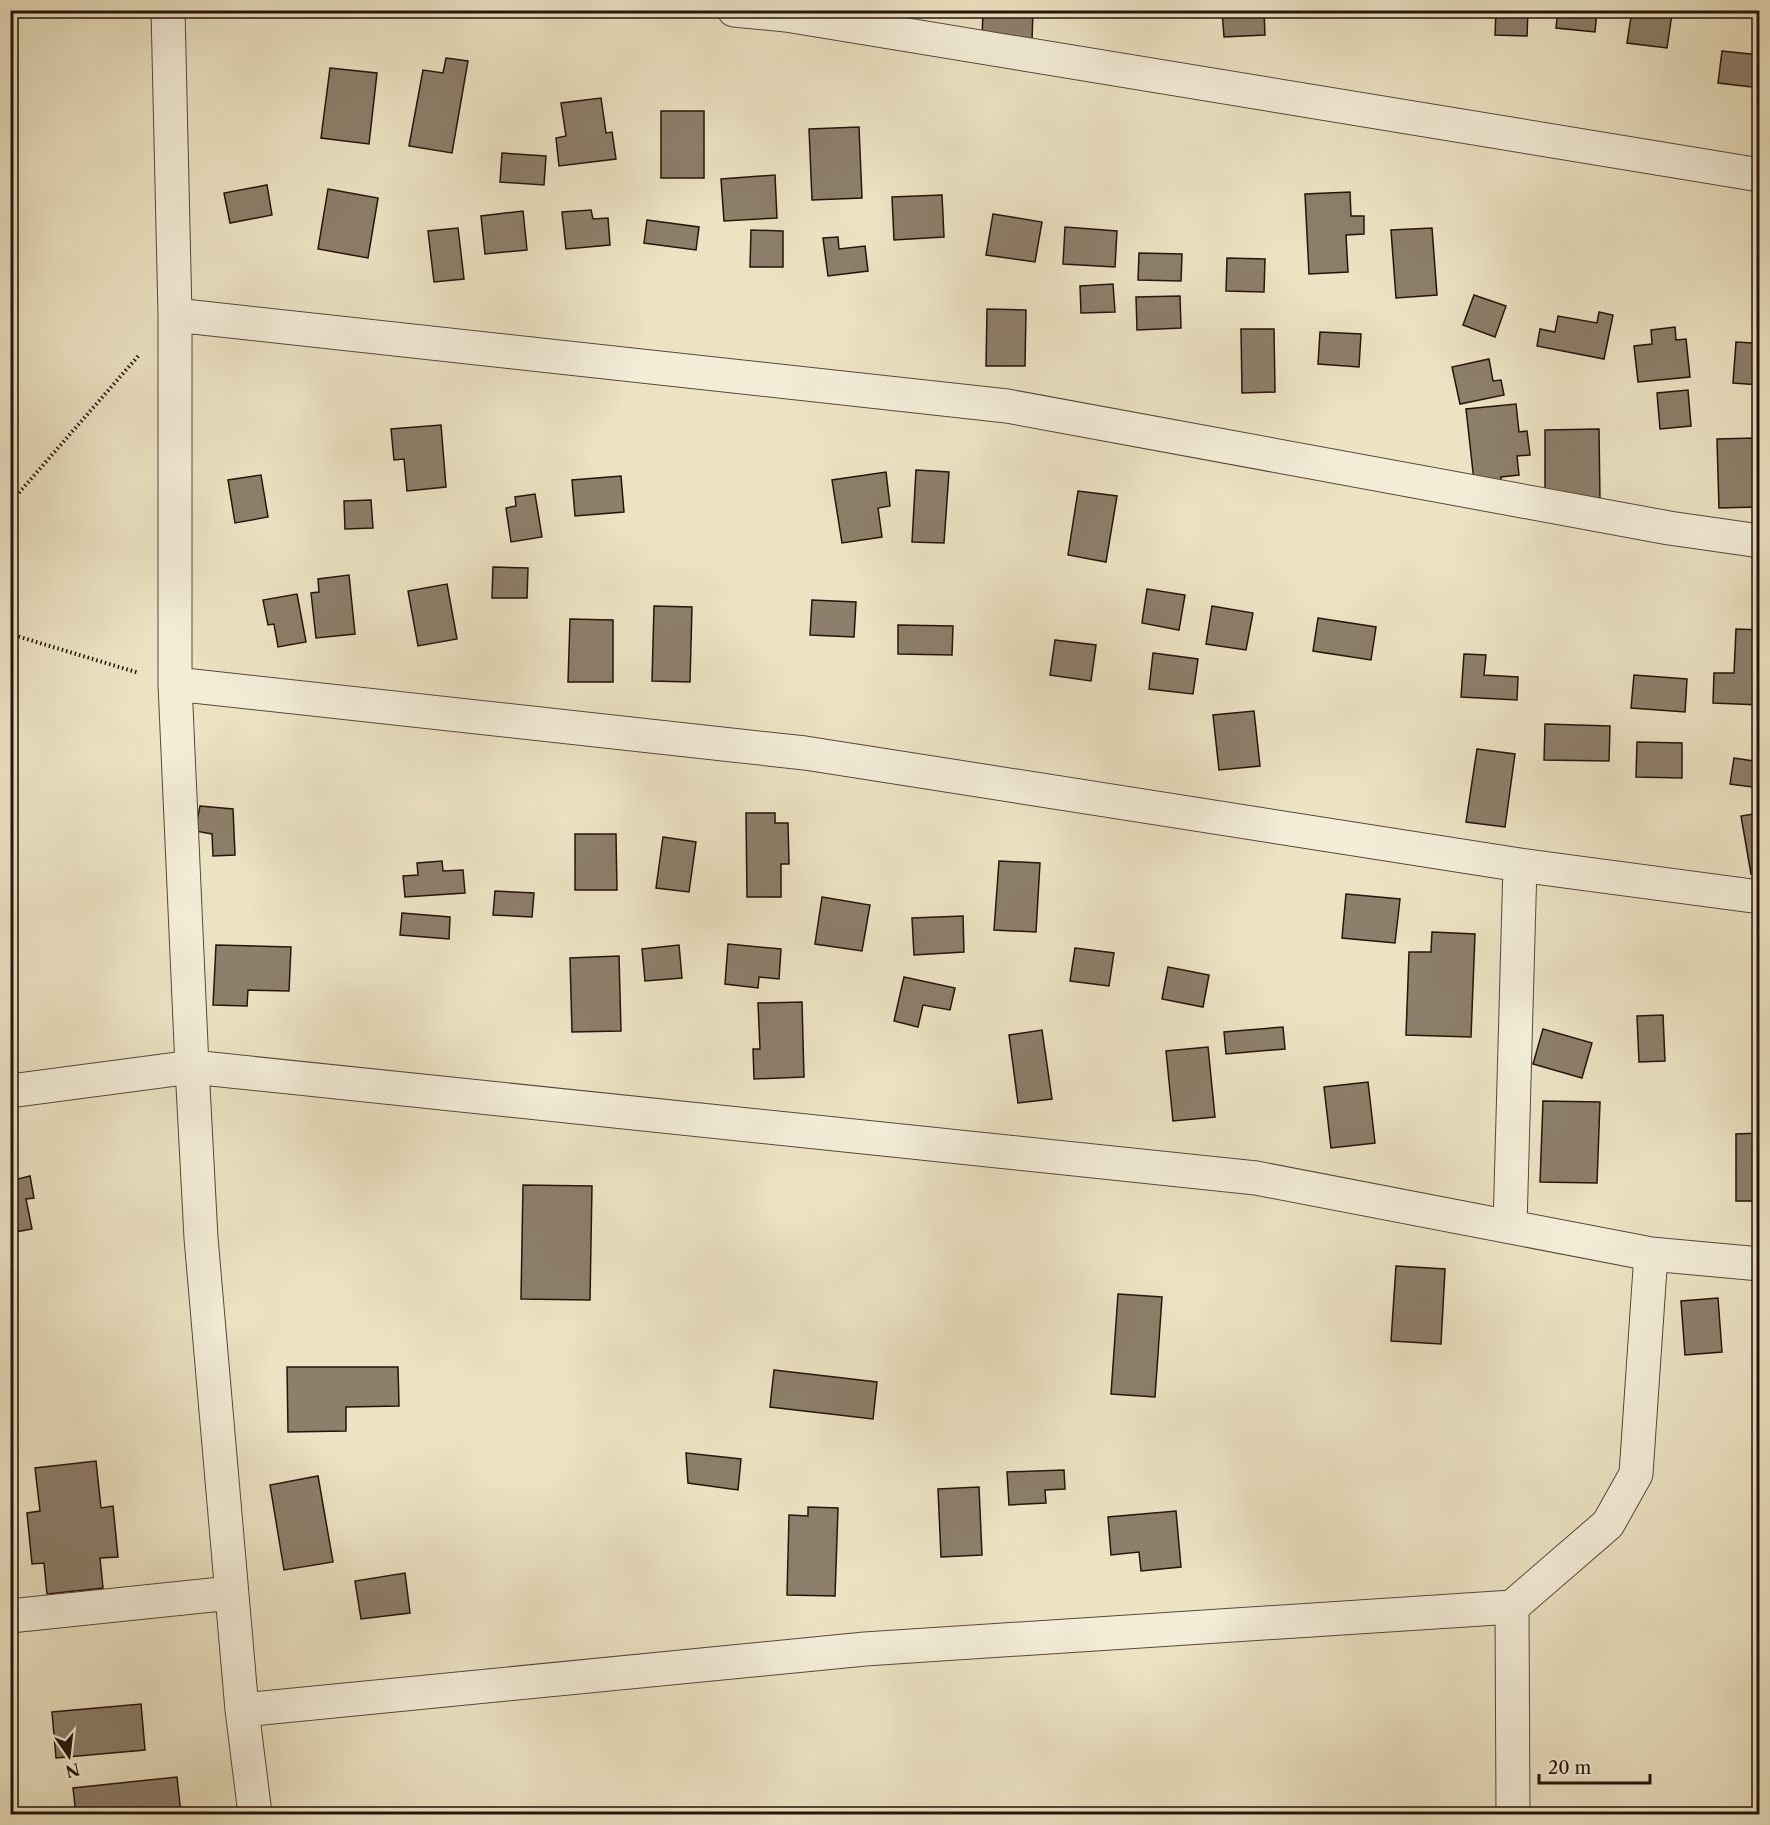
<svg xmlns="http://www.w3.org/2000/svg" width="1770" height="1825" font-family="'Libre Caslon Text',serif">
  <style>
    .building { fill: #8d7f6b; stroke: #26130b; stroke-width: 1.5 }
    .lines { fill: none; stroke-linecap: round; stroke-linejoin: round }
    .minor-casing { stroke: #584739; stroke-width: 35 }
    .path { stroke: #26130b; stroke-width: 4; stroke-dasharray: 1.5 3; stroke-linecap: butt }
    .minor { stroke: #f3edd8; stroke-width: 33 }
  </style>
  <rect width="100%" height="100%" fill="#ece3c3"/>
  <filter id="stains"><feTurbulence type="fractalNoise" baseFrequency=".00333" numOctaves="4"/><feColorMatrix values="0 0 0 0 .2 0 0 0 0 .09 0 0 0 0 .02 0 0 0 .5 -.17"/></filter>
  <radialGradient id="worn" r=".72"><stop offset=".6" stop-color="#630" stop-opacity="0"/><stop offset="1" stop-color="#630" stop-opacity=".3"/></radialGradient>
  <!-- building -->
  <path class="building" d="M983,10H1033L1032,41L982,39Z
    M1222,10H1264L1265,35L1224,37Z
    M1496,10H1528L1527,36L1495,35Z
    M1558,10H1597L1595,32L1556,28Z
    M1632,10L1672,14L1667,48L1627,43Z
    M1722,51L1760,55V88L1718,83Z
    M446,58L468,61L452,153L409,146L423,70L443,73Z
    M330,68L377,73L369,144L321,138Z
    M601,98L606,133L612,132L616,159L559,166L556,138L566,136L561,103Z
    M661,111H704V178H661Z
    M859,127L862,198L812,200L809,129Z
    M502,153L546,156L544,185L500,182Z
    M775,175L777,218L724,221L721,179Z
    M267,185L272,215L230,223L224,193Z
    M328,189L378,198L368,258L318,249Z
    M1350,192L1351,216H1364V234L1346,235L1348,272L1309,274L1305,194Z
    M942,195L944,237L894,240L892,197Z
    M591,210L593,219L608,218L610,245L566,249L562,212Z
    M523,211L527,250L485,254L481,216Z
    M993,214L1042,222L1035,262L986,255Z
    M647,220L699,227L696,250L644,243Z
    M1065,227L1117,231L1115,267L1063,264Z
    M458,228L464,279L434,282L428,231Z
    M1432,228L1437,295L1396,298L1391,230Z
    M751,230L783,231V267H750Z
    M838,237L839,249L865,246L868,271L828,276L823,238Z
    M1139,253L1182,254L1181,281L1138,280Z
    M1227,258L1265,259L1264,292L1226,291Z
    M1113,284L1115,312L1081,313L1080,286Z
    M1474,295L1506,306L1495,337L1463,325Z
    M1180,296L1181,328L1137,330L1136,297Z
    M987,309L1026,310L1025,366H986Z
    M1599,312L1613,315L1604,359L1537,346L1540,329L1555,332L1558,316L1597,323Z
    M1675,327L1676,340L1686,339L1690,377L1638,382L1634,346L1652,344L1651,330Z
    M1241,329H1274L1275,392L1242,393Z
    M1320,332L1361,334L1359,367L1318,364Z
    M1754,333H1760V385L1733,383L1736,342L1753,343Z
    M1489,359L1493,381L1501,380L1504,395L1460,404L1452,367Z
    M1688,390L1691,426L1660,429L1657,393Z
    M1516,404L1519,432L1527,431L1530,455L1517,456L1519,475L1501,477V488L1475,490L1466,409Z
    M441,425L446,487L407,491L404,459L394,460L391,429Z
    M1599,429L1600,501L1545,502V430Z
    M1755,438L1757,507L1719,508L1717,439Z
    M916,470L949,472L944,543L912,542Z
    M886,472L890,506L878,508L882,537L842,543L832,480Z
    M261,475L268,517L235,523L228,480Z
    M621,476L624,512L575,516L572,480Z
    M1078,491L1117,496L1106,562L1068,555Z
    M535,494L542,537L511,542L506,508L516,506L515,497Z
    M371,500L373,528L345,529L344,501Z
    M493,567L528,568L527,598H492Z
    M349,575L355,634L316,638L311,593L319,592L318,579Z
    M447,584L457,639L418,646L408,591Z
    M1147,589L1185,595L1179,630L1142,623Z
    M297,594L306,642L278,647L274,624L268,625L263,600Z
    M812,600L856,602L854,637L810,635Z
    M654,606L692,607L690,682L652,681Z
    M1212,606L1253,613L1246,650L1206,644Z
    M1318,618L1376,627L1371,660L1313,651Z
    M570,619L613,620V682H568Z
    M898,625L953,626L952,655L898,654Z
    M1736,629L1760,630V705L1713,703L1714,673H1734Z
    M1055,640L1096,645L1091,681L1050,675Z
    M1153,653L1198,659L1193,694L1149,689Z
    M1464,654L1486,655L1484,675L1518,677L1517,700L1461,697Z
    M1634,675L1687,679L1685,712L1631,708Z
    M1254,711L1260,766L1219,770L1213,715Z
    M1545,724L1610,726L1609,761L1544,760Z
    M1637,742L1682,743V778L1636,777Z
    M1477,749L1515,754L1505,827L1466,822Z
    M1734,758L1760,762V788L1730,784Z
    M200,806L233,809L235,855L213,856L212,834L195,831Z
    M746,813H775V823H788L789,864H781V897H747Z
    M1760,813V872L1751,874L1741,816Z
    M575,834H616L617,890H575Z
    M663,837L696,842L689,892L656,888Z
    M442,861L443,871L463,870L465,893L405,897L403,876L418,875L417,863Z
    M999,861L1040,863L1036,932L994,930Z
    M495,891L534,893L532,917L493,915Z
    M1346,894L1400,899L1395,943L1342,938Z
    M822,897L870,905L862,951L815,944Z
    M402,913L450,917L449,939L400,935Z
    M963,916L964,952L914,955L912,918Z
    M1432,932L1475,934L1471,1037L1406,1035L1409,952H1431Z
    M728,944L781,949L779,979L759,977L758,988L725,984Z
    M216,945L291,947L289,991L248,990L247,1006L213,1005Z
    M679,945L682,978L645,981L642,949Z
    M1075,948L1114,953L1109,986L1070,981Z
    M619,956L621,1031L572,1032L570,958Z
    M1168,967L1209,975L1203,1007L1162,999Z
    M904,977L955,988L950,1010L923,1005L918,1027L894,1021Z
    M802,1002L804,1077L754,1079L753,1049H760L758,1003Z
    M1663,1015L1665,1061L1639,1062L1637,1016Z
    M1283,1027L1285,1049L1226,1054L1224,1032Z
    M1543,1029L1592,1043L1582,1078L1533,1064Z
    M1042,1030L1052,1099L1018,1103L1009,1035Z
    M1208,1047L1215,1117L1173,1121L1166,1051Z
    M1368,1082L1375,1143L1331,1148L1324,1087Z
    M1543,1101L1600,1102L1597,1183L1540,1182Z
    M1760,1133V1201H1736V1134Z
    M30,1176L34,1198L26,1199L32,1229L10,1233V1181Z
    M523,1185L592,1186L590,1300L521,1299Z
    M1396,1266L1445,1269L1441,1344L1391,1341Z
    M1118,1294L1162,1297L1155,1397L1111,1394Z
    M1718,1298L1722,1352L1685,1355L1681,1301Z
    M287,1367H398L399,1406L346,1407V1431L288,1432Z
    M774,1370L877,1382L873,1419L770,1407Z
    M10,1396L18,1427L10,1428Z
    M686,1453L741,1459L738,1490L688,1483Z
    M96,1461L101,1508L113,1506L118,1557L100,1558L103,1588L47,1594L44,1563L32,1564L27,1513L40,1511L35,1468Z
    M1064,1470L1065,1489L1045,1490L1046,1503L1009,1505L1007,1472Z
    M318,1476L333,1562L284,1570L270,1485Z
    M979,1487L982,1555L941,1557L938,1489Z
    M808,1507L838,1508L835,1596L787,1595L789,1515L808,1516Z
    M1176,1511L1181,1567L1141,1571L1139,1552L1111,1555L1108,1517Z
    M405,1573L410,1613L361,1619L355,1581Z
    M141,1704L145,1750L56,1758L52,1712Z
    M177,1777L181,1814H76L73,1788Z"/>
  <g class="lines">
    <!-- minor casing -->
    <g class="minor-casing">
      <path id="minor" d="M168,10L175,315V684L192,1067L201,1238L242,1710L255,1814
        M734,10L786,15L1760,175
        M175,315L1007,406L1669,528L1760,541
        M175,684L805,753L1520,865L1760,897
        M10,1091L192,1067L1256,1178L1651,1254L1760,1264
        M1510,1226L1520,865
        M1512,1607L1513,1814
        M10,1616L231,1593
        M242,1710L865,1649L1512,1607L1608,1524L1636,1474L1651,1254"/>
    </g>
    <!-- path -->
    <path class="path" d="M10,503L140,354
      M10,634L139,673"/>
    <!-- minor -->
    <use href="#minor" class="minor"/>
  </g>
  <!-- margin -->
  <rect width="1770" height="1825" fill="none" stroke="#ece3c3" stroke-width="36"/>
  <rect x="12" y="12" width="1746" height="1801" fill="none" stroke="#26130b" stroke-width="3"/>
  <rect x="18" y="18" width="1734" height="1789" fill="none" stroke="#26130b" stroke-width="1.5"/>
  <!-- north arrow -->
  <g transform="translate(69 1756) rotate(166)" stroke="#f3edd8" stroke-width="4.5" paint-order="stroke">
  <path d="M0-4.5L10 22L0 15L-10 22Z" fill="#26130b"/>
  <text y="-9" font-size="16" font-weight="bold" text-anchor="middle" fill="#26130b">N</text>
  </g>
  <!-- scale -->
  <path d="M1539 1774v9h111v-9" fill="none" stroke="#26130b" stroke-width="3"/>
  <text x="1548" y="1774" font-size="18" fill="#26130b" stroke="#f3edd8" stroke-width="4.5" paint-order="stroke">20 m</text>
  <rect width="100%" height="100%" filter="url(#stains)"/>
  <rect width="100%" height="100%" fill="url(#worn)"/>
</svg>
